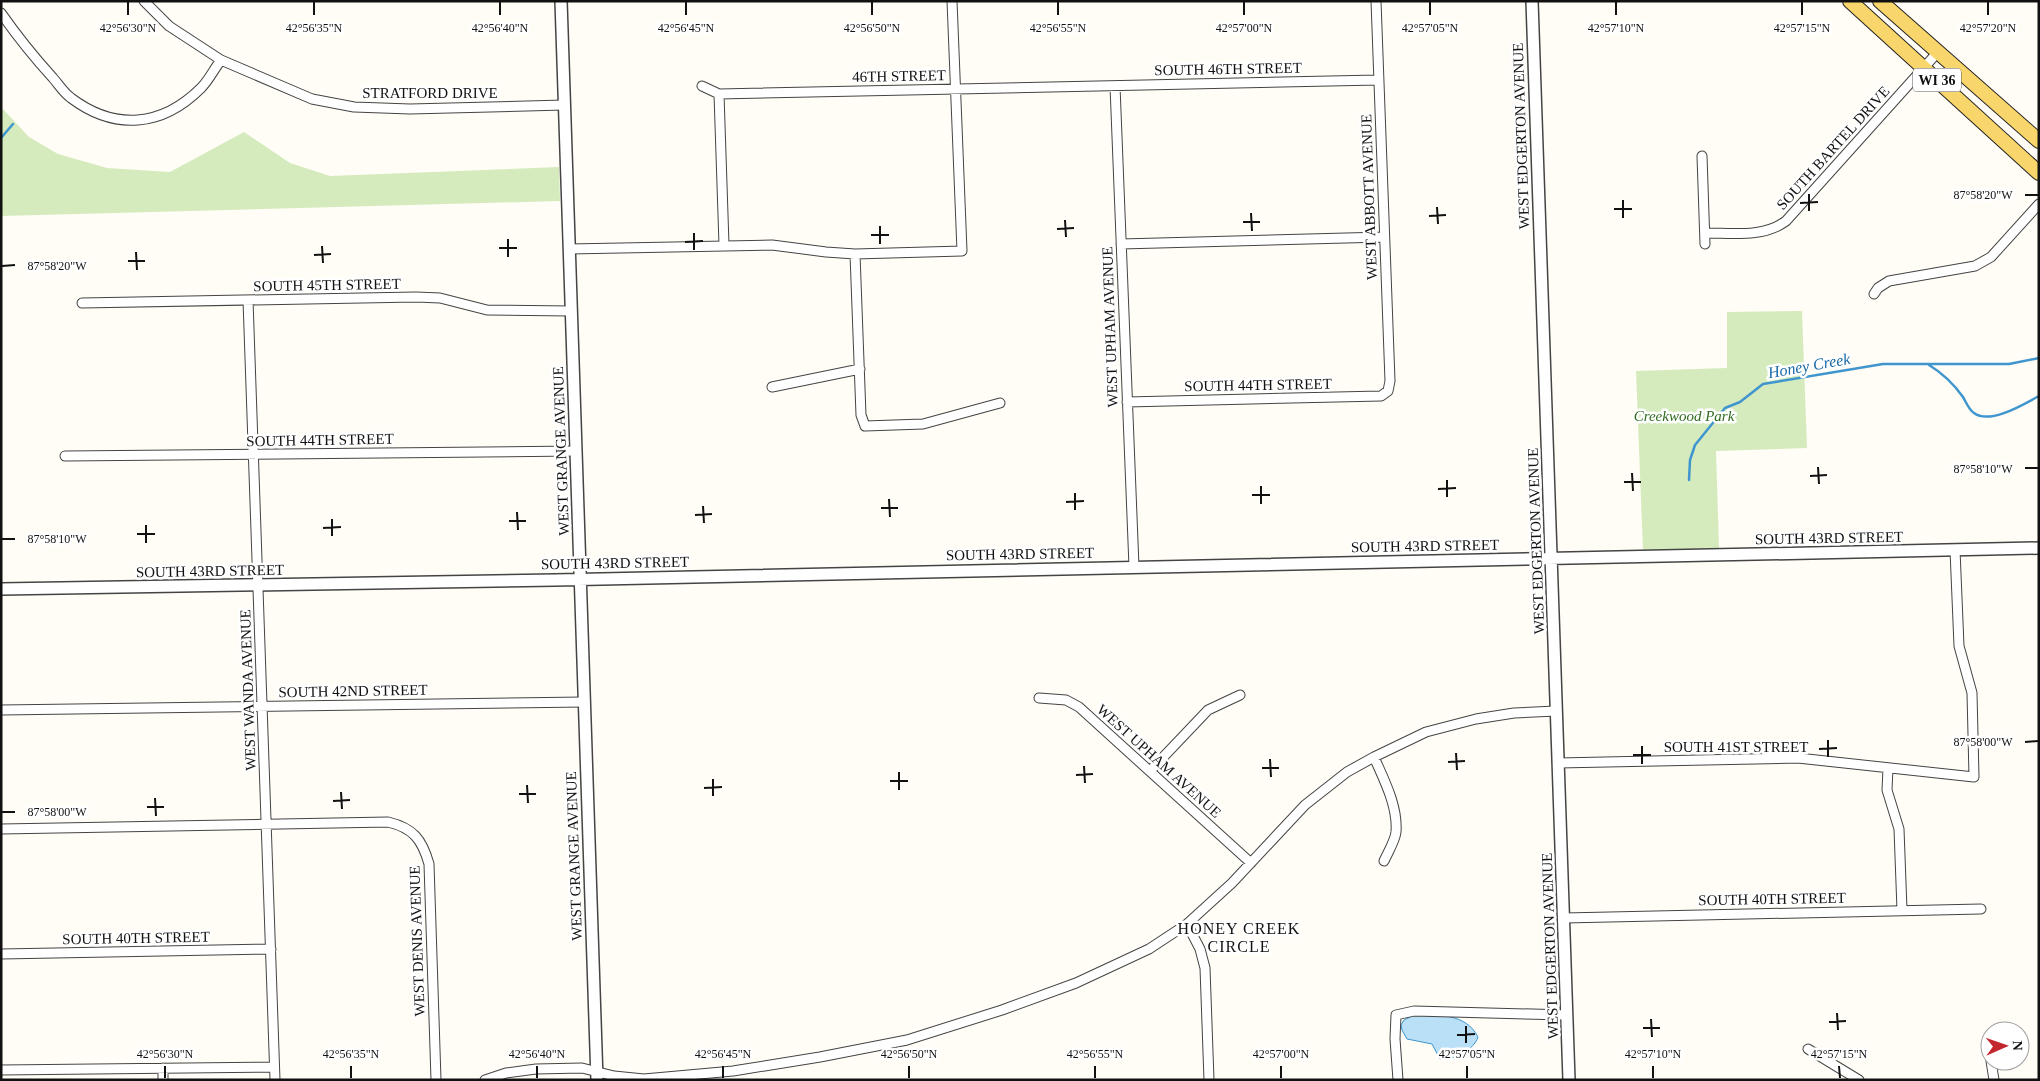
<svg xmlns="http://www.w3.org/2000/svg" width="2040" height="1081" font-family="'Times New Roman',serif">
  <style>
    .green { fill: #d5ebbd }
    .water { fill: #b9e0f7; stroke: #3f96cf }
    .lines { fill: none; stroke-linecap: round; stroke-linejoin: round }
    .stream { stroke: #3f96cf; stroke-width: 2.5 }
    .minor-casing { stroke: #444; stroke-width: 11 }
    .tertiary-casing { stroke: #444; stroke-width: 14 }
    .primary-casing { stroke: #222; stroke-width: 16 }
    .minor { stroke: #fff; stroke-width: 9 }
    .tertiary { stroke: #fff; stroke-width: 11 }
    .primary { stroke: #f9d66b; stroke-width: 14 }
    .ticks { fill: none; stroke: #111; stroke-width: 2 }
    .labels { text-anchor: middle; stroke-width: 5; stroke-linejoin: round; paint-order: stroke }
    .shield { fill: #fff; stroke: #585858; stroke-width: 1 }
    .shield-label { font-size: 14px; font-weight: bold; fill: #111 }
    .street-label { font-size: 15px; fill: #111; stroke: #fff }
    .park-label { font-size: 15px; font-style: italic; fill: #2f6b1f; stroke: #fff }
    .water-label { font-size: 16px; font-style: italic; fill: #1768a6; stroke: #fff }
    .neighbourhood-label { font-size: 16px; letter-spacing: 1px; fill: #111; stroke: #fff }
    .ticks-label { font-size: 12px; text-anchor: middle; fill: #111; stroke: #fff; stroke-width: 5; stroke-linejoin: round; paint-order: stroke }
  </style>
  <rect width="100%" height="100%" fill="#fffdf5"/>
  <!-- green -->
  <path class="green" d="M1,107L29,137L58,154L107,168L170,172L244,132L290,163L330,176L559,167L560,201L1,216Z
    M1802,311L1807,448L1716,451L1719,548L1643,551L1636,371L1727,368V312Z"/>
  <!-- water -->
  <path class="water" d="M1414,1015C1438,1015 1466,1013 1478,1037C1474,1050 1453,1061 1440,1059L1432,1044L1407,1039L1402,1030L1401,1025L1404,1020Z"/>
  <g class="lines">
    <!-- stream -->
    <path class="stream" d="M1,138L13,124
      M1929,365C1944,374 1953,383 1963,397C1966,402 1969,410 1974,413C1990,425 2024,404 2039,396
      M1689,480L1690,460L1695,445L1725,408L1740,402L1763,384L1883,364H2009L2039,358"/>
    <!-- minor casing -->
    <g class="minor-casing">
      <path id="minor" d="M144,1L169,26L221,60L312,99L354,107L410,109L564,105
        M1,13C17,36 34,57 53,78C59,85 64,93 71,98C115,131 162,127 201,88C209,80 214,69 221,60
        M702,86L719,94L1378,80
        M1115,86L1134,567
        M719,94L724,245
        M1702,156L1705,244
        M1705,233C1732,233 1763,238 1786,221L1937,53
        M1121,244L1384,237
        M569,249L772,245L826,252L855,254L962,251L952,1
        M855,254L861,415L865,426L923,424L1000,403
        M1874,294L1878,288L1889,281L1975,266L1991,257L2039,204
        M248,300L275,1080
        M82,303L416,297L440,298L487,310L571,311
        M772,387L860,369
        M1127,402L1381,396L1388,391L1390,381L1376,1
        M65,456L576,451
        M1039,698L1066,700L1079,707L1251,863
        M1,710L584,702
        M1374,757C1384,780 1398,806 1396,832C1395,841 1388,852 1384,861
        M1558,763L1798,758L1974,777L1972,693L1959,646L1955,550
        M1888,768L1887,790L1899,829L1902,910
        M1150,771L1208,710L1240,695
        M1,829L388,822C413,828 422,839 429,864L436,1080
        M1564,918L1981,909
        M1187,924L1200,949L1205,968L1209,1080
        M1,954L271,949
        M1808,1049L1859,1080
        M1989,1051L1990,1055
        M1991,1061L1994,1080
        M163,1068V1080
        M1,1070L274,1067
        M485,1080L506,1073L536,1069L582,1068L614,1076L644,1079L733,1071L820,1057L907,1040L1002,1010L1076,983L1149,949L1187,924L1232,883L1305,805L1347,772L1374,757L1426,732L1476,719L1514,713L1556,711
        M1398,1080L1395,1039L1396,1015L1414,1011L1567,1015"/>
    </g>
    <!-- tertiary casing -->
    <g class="tertiary-casing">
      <path id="tertiary" d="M561,1L597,1080
        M1532,1L1569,1080
        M1,589L555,580L2039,548"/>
    </g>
    <!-- primary casing -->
    <g class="primary-casing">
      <path id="primary" d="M1850,1L2039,173
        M1880,1L2039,141"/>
    </g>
    <!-- minor -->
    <use href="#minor" class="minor"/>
    <!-- tertiary -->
    <use href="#tertiary" class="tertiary"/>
    <!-- primary -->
    <use href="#primary" class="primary"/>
  </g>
  <!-- ticks -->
  <path class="ticks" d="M128,2V15M314,2V15M500,2V15M686,2V15M872,2V15M1058,2V15M1244,2V15M1430,2V15M1616,2V15M1802,2V15M1988,2V15M1809,194V211M2025,195H2038M1623,200V218M1800,203L1818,202M1437,207L1438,224M1614,209H1632M1251,213L1252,231M1429,216L1446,215M1065,220L1066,237M1243,222H1260M880,226V244M1057,229L1074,228M694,233V250M871,235H889M508,239V257M685,242L703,241M322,246L323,263M499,248H517M136,252L137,270M314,255L331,254M128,261H145M2,266L15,265M1818,467L1819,484M2025,468H2038M1632,473L1633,491M1810,476L1827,475M1447,480V497M1624,482H1641M1261,486V504M1438,489L1456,488M1075,493V510M1252,495H1270M889,499L890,517M1066,502L1084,501M703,506L704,523M881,508H898M517,512L518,530M695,515L712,514M332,519V536M509,521H526M146,525V543M323,528L341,527M137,534H155M2,539H15M1828,740V757M2025,742L2038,741M1642,746V764M1819,749L1837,748M1456,753L1457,770M1633,755H1651M1270,759L1271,777M1448,762L1465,761M1084,766L1085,783M1262,768H1279M899,772V790M1076,775L1093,774M713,779V796M890,781H908M527,785L528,803M704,788L722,787M341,792L342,809M519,794H536M155,798L156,816M333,801L350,800M147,807H164M2,812H15M1837,1013L1838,1030M1651,1019L1652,1037M1829,1022L1846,1021M1466,1026V1043M1643,1028H1660M1457,1035L1475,1034M165,1066V1078M351,1066V1078M537,1066V1078M723,1066V1078M909,1066V1078M1095,1066V1078M1281,1066V1078M1467,1066V1078M1653,1066V1078M1839,1066L1840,1078"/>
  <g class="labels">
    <!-- shield labels -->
    <rect class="shield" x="1913" y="68.5" width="48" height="23" rx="4"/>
    <g class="shield-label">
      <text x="1937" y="85">WI 36</text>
    </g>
    <!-- street labels -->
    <g class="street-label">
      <text transform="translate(1228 69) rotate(-1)" y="5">SOUTH 46TH STREET</text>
      <text transform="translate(899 76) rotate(-1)" y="5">46TH STREET</text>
      <text x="430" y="98">STRATFORD DRIVE</text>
      <text transform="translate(1521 136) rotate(-92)" y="5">WEST EDGERTON AVENUE</text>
      <text transform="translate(1833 148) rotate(-48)" y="5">SOUTH BARTEL DRIVE</text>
      <text transform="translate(1369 197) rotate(-92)" y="5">WEST ABBOTT AVENUE</text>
      <text transform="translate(327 285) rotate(-1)" y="5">SOUTH 45TH STREET</text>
      <text transform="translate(1110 327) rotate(-92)" y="5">WEST UPHAM AVENUE</text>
      <text transform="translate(1258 385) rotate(-1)" y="5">SOUTH 44TH STREET</text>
      <text transform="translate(320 440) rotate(-1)" y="5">SOUTH 44TH STREET</text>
      <text transform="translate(561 451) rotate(-92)" y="5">WEST GRANGE AVENUE</text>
      <text transform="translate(1829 538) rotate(-1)" y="5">SOUTH 43RD STREET</text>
      <text transform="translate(1536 541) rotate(-92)" y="5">WEST EDGERTON AVENUE</text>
      <text transform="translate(1425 546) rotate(-1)" y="5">SOUTH 43RD STREET</text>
      <text transform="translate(1020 554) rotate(-1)" y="5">SOUTH 43RD STREET</text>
      <text transform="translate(615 563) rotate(-1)" y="5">SOUTH 43RD STREET</text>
      <text transform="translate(210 571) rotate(-1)" y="5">SOUTH 43RD STREET</text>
      <text transform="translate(248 690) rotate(-92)" y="5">WEST WANDA AVENUE</text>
      <text transform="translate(353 691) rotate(-1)" y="5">SOUTH 42ND STREET</text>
      <text x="1736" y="752">SOUTH 41ST STREET</text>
      <text transform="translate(1159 761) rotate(42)" y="5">WEST UPHAM AVENUE</text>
      <text transform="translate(574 856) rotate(-92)" y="5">WEST GRANGE AVENUE</text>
      <text transform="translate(1772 899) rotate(-1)" y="5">SOUTH 40TH STREET</text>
      <text transform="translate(136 938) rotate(-1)" y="5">SOUTH 40TH STREET</text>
      <text transform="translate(417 941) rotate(-92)" y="5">WEST DENIS AVENUE</text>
      <text transform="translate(1550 946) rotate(-92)" y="5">WEST EDGERTON AVENUE</text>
    </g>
    <!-- park labels -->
    <g class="park-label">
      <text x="1684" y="421">Creekwood Park</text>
    </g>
    <!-- water labels -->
    <g class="water-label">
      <text transform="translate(1809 365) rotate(-10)" y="6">Honey Creek</text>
    </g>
    <!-- neighbourhood labels -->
    <g class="neighbourhood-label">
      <text x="1239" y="934">HONEY CREEK<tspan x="1239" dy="18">CIRCLE</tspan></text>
    </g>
  </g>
  <g class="ticks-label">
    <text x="128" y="32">42°56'30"N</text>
    <text x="314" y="32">42°56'35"N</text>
    <text x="500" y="32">42°56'40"N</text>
    <text x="686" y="32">42°56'45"N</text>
    <text x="872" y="32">42°56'50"N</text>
    <text x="1058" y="32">42°56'55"N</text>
    <text x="1244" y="32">42°57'00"N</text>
    <text x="1430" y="32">42°57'05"N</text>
    <text x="1616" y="32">42°57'10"N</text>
    <text x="1802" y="32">42°57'15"N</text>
    <text x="1988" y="32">42°57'20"N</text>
    <text x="1983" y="199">87°58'20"W</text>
    <text x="57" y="270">87°58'20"W</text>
    <text x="1983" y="473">87°58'10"W</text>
    <text x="57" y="543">87°58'10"W</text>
    <text x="1983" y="746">87°58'00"W</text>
    <text x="57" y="816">87°58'00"W</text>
    <text x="165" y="1058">42°56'30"N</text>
    <text x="351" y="1058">42°56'35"N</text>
    <text x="537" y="1058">42°56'40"N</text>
    <text x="723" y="1058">42°56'45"N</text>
    <text x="909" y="1058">42°56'50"N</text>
    <text x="1095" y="1058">42°56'55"N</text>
    <text x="1281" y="1058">42°57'00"N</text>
    <text x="1467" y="1058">42°57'05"N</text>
    <text x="1653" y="1058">42°57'10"N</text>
    <text x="1839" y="1058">42°57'15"N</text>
  </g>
  <!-- border -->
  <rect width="2040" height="1081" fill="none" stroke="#111111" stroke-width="5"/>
  <!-- north arrow -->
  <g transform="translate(2005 1046) rotate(88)"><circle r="24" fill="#ffffff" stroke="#a0a0a0"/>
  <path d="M0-4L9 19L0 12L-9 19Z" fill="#c4262e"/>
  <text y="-8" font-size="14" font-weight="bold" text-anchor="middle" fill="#111111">N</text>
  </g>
</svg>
